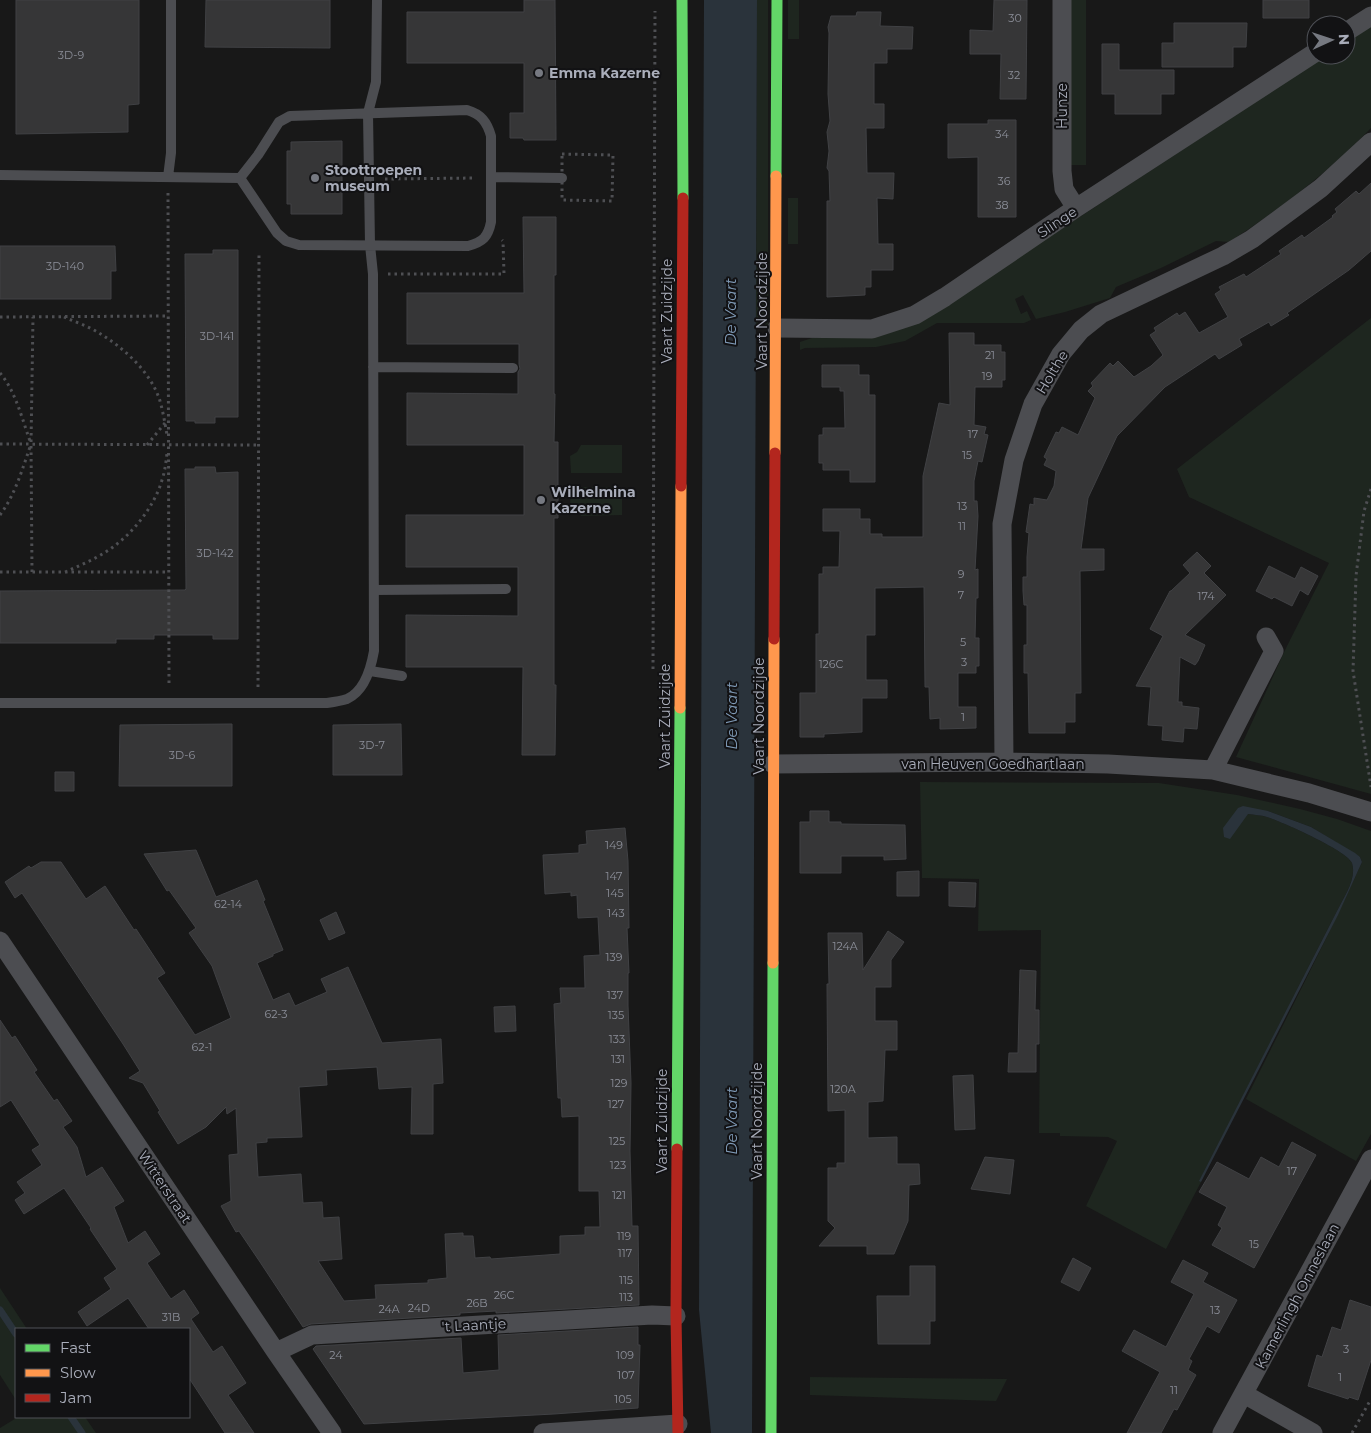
<svg xmlns="http://www.w3.org/2000/svg" width="1371" height="1433" font-family="Montserrat,sans-serif">
  <style>
    .green { fill: #1e261f }
    .water { fill: #2a333b }
    .lines { fill: none; stroke-linecap: round; stroke-linejoin: round }
    .stream { stroke: #2a333b; stroke-width: 7 }
    .building { fill: #363637; stroke: #404144 }
    .path { stroke: #4e4f53; stroke-width: 3; stroke-dasharray: 2.5 4; stroke-linecap: butt }
    .lane { stroke: #4c4d51; stroke-width: 10 }
    .street { stroke: #4c4d51; stroke-width: 19 }
    .fast { stroke: #63d668; stroke-width: 11 }
    .slow { stroke: #ff974d; stroke-width: 11 }
    .jam { stroke: #b3261e; stroke-width: 11 }
    .poi-dot { fill: #767981; stroke: #121214; stroke-width: 2 }
    .labels { text-anchor: middle; stroke-width: 4; stroke-linejoin: round; paint-order: stroke }
    .number-label { font-size: 11px; fill: #8c8f99 }
    .poi-label { font-size: 14px; font-weight: bold; fill: #a9adba; stroke: #121214; text-anchor: start }
    .street-label { font-size: 14px; fill: #a9adba; stroke: #121214 }
    .water-label { font-size: 15px; font-style: italic; fill: #7f9ab6; stroke: #121214 }
  </style>
  <rect width="100%" height="100%" fill="#181818"/>
  <!-- green -->
  <path class="green" d="M757,0H768V329H756Z
    M788,0H799V39H788Z
    M1070,0H1086V165H1070Z
    M1371,26V128C1329,172 1280,209 1229,242L1216,241L1161,268L1116,287L1110,298L1065,312L1036,319L1023,295L1015,299L1021,314L1027,311L1031,320L1024,323H937L905,341L876,347L805,348L800,350V342L812,338H847L1011,262L1327,55H1346V43Z
    M788,198H798V244H788Z
    M1371,318V794L1236,757L1287,646L1329,563L1189,497L1177,469Z
    M581,445H622V473H571L570,456L577,452Z
    M571,487H622V515L581,516L578,509L570,505Z
    M920,782L1159,783L1237,795L1300,809L1337,819L1371,831V1134L1356,1161L1246,1099C1285,1020 1326,942 1362,862L1360,857L1311,827L1268,811L1248,814C1254,815 1261,815 1267,817C1282,822 1348,851 1352,863C1357,879 1344,897 1337,911L1200,1180L1201,1182L1166,1249L1086,1206L1117,1141L1108,1137L1060,1136V1133H1039L1041,930L978,931L979,879L922,878Z
    M0,1288L27,1329H16V1400L0,1375Z
    M810,1377L1007,1379L996,1401L810,1395Z
    M18,1417H85L96,1433H0V1428Z"/>
  <!-- water -->
  <path class="water" d="M704,0H757L752,1433H711L699,1310Z
    M1243,806L1268,811L1311,827L1355,853L1360,857L1362,862L1338,915L1201,1182L1199,1181L1337,911C1344,897 1357,879 1352,863C1348,851 1282,822 1267,817C1261,815 1254,815 1248,814L1230,839L1224,837L1223,828L1238,808Z"/>
  <g class="lines">
    <!-- stream -->
    <path class="stream" d="M0,1310L16,1334
      M71,1417L82,1433"/>
  </g>
  <!-- building -->
  <path class="building" d="M16,0H139V104L128,105V132L16,134Z
    M206,0H330V48L205,47Z
    M524,0H555L556,140H524L523,138H510V113H524V63H407V12H524Z
    M994,0H1027L1026,99H1000L1001,54H970V30L993,31Z
    M1263,0H1309V18H1263Z
    M857,12H881L880,26L913,27L912,49H887V63H874V104H884V128H866L867,173H894L893,199L877,198L878,244H893V270H871V287H865V295L827,297V201H830L829,171L827,168L829,151L827,132L830,121L828,94L829,33L828,27L831,16H856Z
    M1174,23H1247L1246,47H1233V67H1162V43H1174Z
    M1102,44H1119V70H1174V94H1161V114H1115V94H1102Z
    M988,120H1016V217H978V157L948,158V124H988Z
    M342,141V214H291V204H287V151H291V142Z
    M1371,183V251L1349,270L1287,313L1289,315L1271,326L1269,322L1239,339L1242,345L1219,359L1215,354L1165,387L1117,436L1088,498L1081,549H1104V570L1080,571L1081,693H1075V722H1065V733H1029L1028,673H1024V645H1027V605H1024L1023,591V577H1027V557L1029,533L1026,532L1030,504L1034,505V498L1047,500L1054,486L1056,471L1044,465L1047,459L1044,457L1056,432L1059,433L1062,427L1078,435L1095,398L1088,391L1093,386L1091,383L1110,363L1113,366L1118,361L1134,377L1151,366L1163,355L1150,335L1156,331L1154,328L1177,313L1179,316L1185,312L1199,333L1228,317L1215,294L1221,290L1219,287L1244,274L1246,277L1281,254L1279,251L1302,235L1304,238L1333,217L1332,216L1337,212L1335,209L1356,191L1359,194Z
    M523,217H556V275H554V394H555L554,442H558V518H554V685H556L555,755H522L523,667H406V615L518,616V567H406V515H524V445H407V393L518,394V372L520,369L519,364V344H407V293H524Z
    M0,246H115L116,271H111V299H0Z
    M213,250H238V417H215V423H195V421H186L185,254H213Z
    M949,333H974V345H1001V352H1005V380H1002V387H975L974,425L986,427L984,434L988,435L982,462L978,461L974,481V501H977L978,516L975,570L978,569V598H976L975,638H979V666H976V673H958V707H976V728L940,729V718L930,719L929,687H925L924,587L875,588V635H866V680H887V698H862V732L824,734V737H800V693H816V634H819V574H823V567H839L840,531H823V509H860V519H870V534H882V537H923V476L939,403L950,405Z
    M822,365H859V375H869V395H875V482H850V470H823V463H819V435H823V428H845L844,391H840V387H822Z
    M195,467H215L216,473L238,472V639H213V635H154V639H116V643H0V591L185,590L186,589L185,469H195Z
    M1197,552L1211,566L1204,573L1226,595L1185,635L1205,645L1198,661L1195,665L1180,657L1178,702H1182V706L1199,708L1197,729L1184,728L1183,742L1162,740L1163,726L1148,725L1151,687L1136,686L1163,636L1150,629L1170,591H1171L1190,573L1183,565Z
    M1269,566L1295,579L1301,567L1318,576L1308,595L1300,590L1292,606L1274,597L1272,599L1256,591Z
    M232,724V786H119L120,725Z
    M401,724L402,775H333V725Z
    M55,772H74V791H55Z
    M810,811H829V822H841V824L905,825L906,859L884,860V856H841V873H800V822H810Z
    M625,828L628,861L629,928H627L629,973H628V1005L631,1083L630,1151L632,1226H638L639,1305L496,1313V1311L460,1313V1315L311,1324L303,1327L260,1262L239,1231L236,1232L221,1206L231,1201L229,1155L238,1154L236,1108L227,1114L226,1107L206,1127L178,1144L158,1112L160,1111L143,1083L129,1078L140,1071L123,1044L22,893L15,898L5,882L29,866L31,868L41,862H61L86,899L105,886L134,930L136,929L165,973L157,978L195,1035L231,1018L212,966L189,933L196,928L169,890L167,891L144,854L196,850L216,897L257,880L265,900L263,901L283,950L273,954V956L257,963L273,1000L289,993L295,1006L327,992L321,979L348,967L382,1043L441,1039L443,1083L433,1084V1134H411L412,1087L379,1089L377,1067L326,1070L327,1085L299,1087L302,1137L267,1138V1142L256,1143L258,1177L301,1174L303,1203L322,1202L323,1218L339,1217L342,1259L318,1261L344,1301L376,1299L375,1285L428,1283V1280L447,1278L445,1234L463,1233V1236H473L475,1258L490,1257L491,1259L560,1254V1236L585,1235V1227H600L599,1191H579V1116L562,1117L561,1098H558L554,1004L561,1003L560,988H585L584,956L600,955L598,917L578,918L577,895L571,896V892L545,894L543,855L579,853V845L587,844L586,831Z
    M919,871V896H897V872Z
    M949,882L976,883L975,907L949,906Z
    M336,912L345,933L329,940L320,920Z
    M888,931L904,942L891,960V987H875V1021H897V1050H885L883,1101L868,1102V1138L897,1137V1164H919L920,1184L909,1185L908,1221L894,1254H867V1246H819L835,1228L828,1221V1168H837V1163H845V1110L828,1111L827,984H829L828,933H862L863,970Z
    M1020,970L1036,971L1035,1010H1039V1044H1036V1072H1008L1009,1053H1018Z
    M515,1006L516,1031L495,1032L494,1007Z
    M0,1020L12,1038L15,1036L37,1070L34,1072L54,1101L57,1099L72,1121L63,1127L77,1147L86,1177L102,1167L124,1201L114,1207L128,1243L145,1231L160,1254L147,1263L168,1295L171,1299L184,1290L199,1313L191,1319L213,1352L222,1346L246,1383L228,1395L254,1433H225L189,1378V1329H149L128,1298L87,1326L78,1312L111,1289L104,1278L117,1269L90,1229L91,1228L64,1188L24,1214L15,1200L25,1193L17,1182L42,1165L32,1150L40,1145L11,1100L0,1107Z
    M973,1075L975,1129L955,1130L953,1076Z
    M1292,1142L1316,1155L1254,1268L1212,1245L1222,1228L1218,1225L1227,1207L1199,1192L1217,1162L1249,1179L1261,1157L1279,1167Z
    M985,1157L1014,1160L1010,1194L971,1189Z
    M1073,1258L1091,1268L1079,1291L1061,1282Z
    M1183,1260L1208,1273L1203,1282L1237,1300L1219,1333L1207,1326L1189,1359L1192,1361L1188,1370L1196,1375L1177,1410L1174,1409L1161,1433H1127L1160,1372L1122,1351L1134,1330L1166,1347L1194,1294L1171,1282Z
    M910,1266H935V1321H930V1344H878L877,1296H910Z
    M1350,1300L1371,1307V1360L1358,1400L1349,1397L1348,1399L1308,1386L1317,1355L1322,1357L1332,1327L1341,1330Z
    M638,1327V1345H640L638,1408L554,1414L364,1424L313,1349L316,1346L461,1338L463,1373L499,1370L498,1335Z"/>
  <g class="lines">
    <!-- path -->
    <path class="path" d="M562,154L613,155L612,201L562,200Z
      M385,179L476,178
      M168,193L169,687
      M388,274H504L503,241L502,240
      M0,317L168,316
      M64,317C75,322 88,326 99,333C124,348 151,372 160,401C163,412 165,423 167,435
      M0,373C16,392 22,419 30,441
      M0,444L258,445
      M147,445L165,423
      M1371,489L1364,511L1356,576L1353,671L1371,787
      M0,515C15,495 22,470 30,447
      M0,572H168
      M32,572L31,444L33,317
      M65,572C81,565 98,558 113,547C134,532 155,505 162,480C165,471 166,462 167,453
      M653,669L655,11
      M258,687L259,253
      M1352,1433L1371,1399"/>
    <!-- lane -->
    <path class="lane" d="M467,110C481,114 487,122 491,136V222C488,237 483,242 468,246L299,245L286,241L277,233L240,178L258,155L279,122L290,116Z
      M0,175L240,178
      M168,177L171,153V0
      M491,177L562,178
      M373,367L513,368
      M374,590L506,589
      M370,671L402,676
      M0,703H327C334,702 341,701 347,699C365,691 371,668 374,651L373,274L370,245L368,113L376,82L377,0"/>
    <!-- street -->
    <path class="street" d="M1062,0V171L1064,189L1076,208
      M1346,32L1371,16
      M777,328L872,329L915,315L945,297L1076,208L1316,52
      M1004,762L1002,524L1014,460L1033,404L1061,354L1081,330L1101,314L1223,256L1252,239L1321,188L1371,142
      M773,764L1004,762L1108,764L1213,770L1309,793L1371,812
      M1213,770L1274,651L1266,637
      M0,941L276,1352L332,1433
      M276,1352L312,1335L652,1315L676,1316
      M1244,1394L1313,1433
      M543,1433L678,1424
      M1222,1433L1371,1159"/>
    <!-- fast -->
    <path class="fast" d="M682,0L683,198
      M776,176L777,0
      M677,1149L680,708
      M771,1433L773,963"/>
    <!-- slow -->
    <path class="slow" d="M775,453L776,176
      M680,708L681,486
      M773,963L774,639"/>
    <!-- jam -->
    <path class="jam" d="M681,486L683,198
      M774,639L775,453
      M677,1149L676,1316L678,1433"/>
  </g>
  <!-- markers -->
  <g class="poi-dot">
    <circle cx="539" cy="73" r="5"/>
    <circle cx="315" cy="178" r="5"/>
    <circle cx="541" cy="500" r="5"/>
  </g>
  <g class="labels">
    <!-- number labels -->
    <g class="number-label">
      <text x="1015" y="22">30</text>
      <text x="71" y="59">3D-9</text>
      <text x="1014" y="79">32</text>
      <text x="1002" y="138">34</text>
      <text x="1004" y="185">36</text>
      <text x="1002" y="209">38</text>
      <text x="65" y="270">3D-140</text>
      <text x="217" y="340">3D-141</text>
      <text x="990" y="359">21</text>
      <text x="987" y="380">19</text>
      <text x="973" y="438">17</text>
      <text x="967" y="459">15</text>
      <text x="962" y="510">13</text>
      <text x="962" y="530">11</text>
      <text x="215" y="557">3D-142</text>
      <text x="961" y="578">9</text>
      <text x="961" y="599">7</text>
      <text x="1206" y="600">174</text>
      <text x="963" y="646">5</text>
      <text x="964" y="666">3</text>
      <text x="831" y="668">126C</text>
      <text x="963" y="721">1</text>
      <text x="372" y="749">3D-7</text>
      <text x="182" y="759">3D-6</text>
      <text x="614" y="849">149</text>
      <text x="614" y="880">147</text>
      <text x="615" y="897">145</text>
      <text x="228" y="908">62-14</text>
      <text x="616" y="917">143</text>
      <text x="845" y="950">124A</text>
      <text x="614" y="961">139</text>
      <text x="615" y="999">137</text>
      <text x="276" y="1018">62-3</text>
      <text x="616" y="1019">135</text>
      <text x="617" y="1043">133</text>
      <text x="202" y="1051">62-1</text>
      <text x="618" y="1063">131</text>
      <text x="619" y="1087">129</text>
      <text x="843" y="1093">120A</text>
      <text x="616" y="1108">127</text>
      <text x="617" y="1145">125</text>
      <text x="618" y="1169">123</text>
      <text x="1292" y="1175">17</text>
      <text x="619" y="1199">121</text>
      <text x="624" y="1240">119</text>
      <text x="1254" y="1248">15</text>
      <text x="625" y="1257">117</text>
      <text x="626" y="1284">115</text>
      <text x="504" y="1299">26C</text>
      <text x="626" y="1301">113</text>
      <text x="477" y="1307">26B</text>
      <text x="419" y="1312">24D</text>
      <text x="389" y="1313">24A</text>
      <text x="1215" y="1314">13</text>
      <text x="171" y="1321">31B</text>
      <text x="1346" y="1353">3</text>
      <text x="336" y="1359">24</text>
      <text x="625" y="1359">109</text>
      <text x="626" y="1379">107</text>
      <text x="1340" y="1381">1</text>
      <text x="1174" y="1394">11</text>
      <text x="623" y="1403">105</text>
    </g>
    <!-- poi labels -->
    <g class="poi-label">
      <text x="549" y="78">Emma Kazerne</text>
      <text x="325" y="175">Stoottroepen<tspan x="325" dy="16">museum</tspan></text>
      <text x="551" y="497">Wilhelmina<tspan x="551" dy="16">Kazerne</tspan></text>
    </g>
    <!-- street labels -->
    <g class="street-label">
      <text transform="translate(1062 106) rotate(-90)" y="5">Hunze</text>
      <text transform="translate(1057 222) rotate(-34)" y="5">Slinge</text>
      <text transform="translate(667 311) rotate(-90)" y="5">Vaart Zuidzijde</text>
      <text transform="translate(762 311) rotate(-90)" y="5">Vaart Noordzijde</text>
      <text transform="translate(1052 372) rotate(-59)" y="5">Holthe</text>
      <text transform="translate(665 716) rotate(-90)" y="5">Vaart Zuidzijde</text>
      <text transform="translate(759 716) rotate(-90)" y="5">Vaart Noordzijde</text>
      <text x="993" y="769">van Heuven Goedhartlaan</text>
      <text transform="translate(662 1121) rotate(-90)" y="5">Vaart Zuidzijde</text>
      <text transform="translate(757 1121) rotate(-90)" y="5">Vaart Noordzijde</text>
      <text transform="translate(165 1187) rotate(56)" y="5">Witterstraat</text>
      <text transform="translate(1297 1296) rotate(-62)" y="5">Kamerlingh Onneslaan</text>
      <text transform="translate(474 1325) rotate(-3)" y="5">'t Laantje</text>
    </g>
    <!-- water labels -->
    <g class="water-label">
      <text transform="translate(731 312) rotate(-90)" y="5">De Vaart</text>
      <text transform="translate(732 716) rotate(-90)" y="5">De Vaart</text>
      <text transform="translate(732 1121) rotate(-90)" y="5">De Vaart</text>
    </g>
  </g>
  <!-- legend -->
  <rect x="15" y="1328" width="175" height="90" fill="#121214" stroke="#4e5056"/>
  <rect x="25" y="1344" width="25" height="8" fill="#63d668" stroke="#4e5056"/>
  <text x="60" y="1353" font-size="15" fill="#a9adba">Fast</text>
  <rect x="25" y="1369" width="25" height="8" fill="#ff974d" stroke="#4e5056"/>
  <text x="60" y="1378" font-size="15" fill="#a9adba">Slow</text>
  <rect x="25" y="1394" width="25" height="8" fill="#b3261e" stroke="#4e5056"/>
  <text x="60" y="1403" font-size="15" fill="#a9adba">Jam</text>
  <!-- north arrow -->
  <g transform="translate(1331 40) rotate(87)"><circle r="24" fill="#121214" stroke="#4e5056"/>
  <path d="M0-4L9 19L0 12L-9 19Z" fill="#767981"/>
  <text y="-8" font-size="14" font-weight="bold" text-anchor="middle" fill="#a9adba">N</text>
  </g>
</svg>
